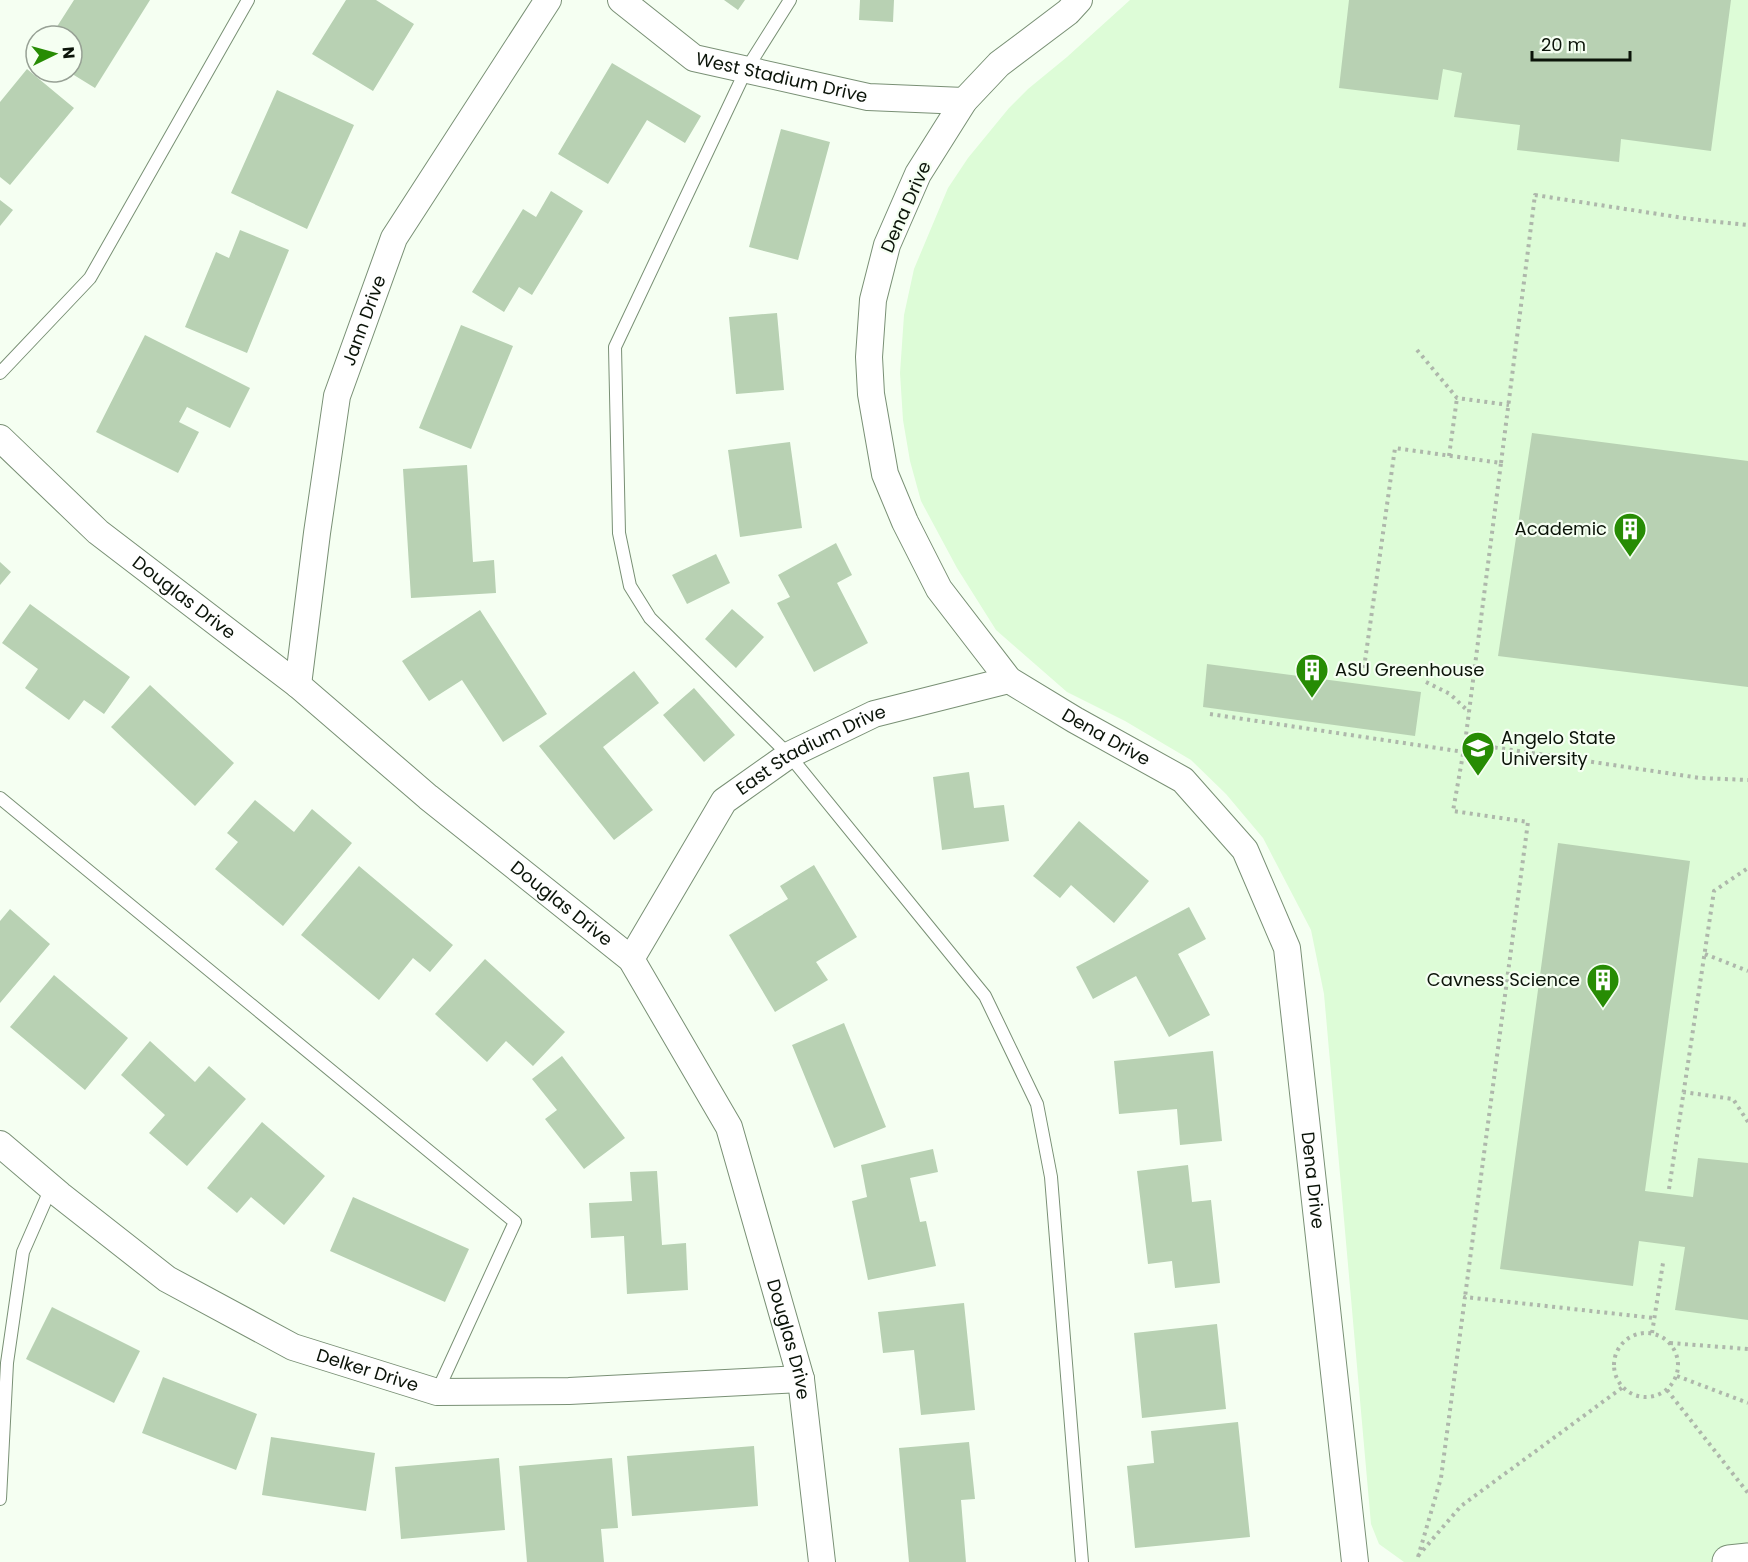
<svg xmlns="http://www.w3.org/2000/svg" width="1748" height="1562" font-family="Poppins,sans-serif">
  <style>
    .built { fill: #ddfcd7 }
    .building { fill: #b8d1b3 }
    .lines { fill: none; stroke-linecap: round; stroke-linejoin: round }
    .lane-casing { stroke: #799075; stroke-width: 14 }
    .street-casing { stroke: #799075; stroke-width: 28 }
    .secondary-casing { stroke: #799075; stroke-width: 35 }
    .path { stroke: #aeb7ab; stroke-width: 4; stroke-dasharray: 3 4.5; stroke-linecap: butt }
    .lane { stroke: #fff; stroke-width: 12 }
    .street { stroke: #fff; stroke-width: 26 }
    .secondary { stroke: #fff; stroke-width: 33 }
    .labels { text-anchor: middle; stroke-width: 4.5; stroke-linejoin: round; paint-order: stroke }
    .street-label { font-size: 18px; fill: #0b1409; stroke: #f5fff2 }
    .poi-label { font-size: 18px; fill: #0b1409; stroke: #f5fff2; text-anchor: end }
  </style>
  <rect width="100%" height="100%" fill="#f5fff2"/>
  <!-- built -->
  <path class="built" d="M1130,0H1748V1562H1404L1379,1544L1371,1524L1324,994L1311,930L1263,838L1226,794L1191,760L1125,721L1067,692L996,630L957,568L921,501L910,461L903,420L900,373L904,315L914,269L948,188L968,158L1009,108L1028,89L1067,57Z"/>
  <!-- building -->
  <path class="building" d="M74,0H150L95,88L69,72H72V36H51Z
    M346,0H376L414,24L373,91L312,54Z
    M724,0H745L738,10Z
    M860,0H894L893,22L859,20Z
    M1349,0H1731L1711,151L1621,139L1619,162L1517,150L1520,125L1454,117L1462,73L1443,69L1438,100L1339,88Z
    M612,63L701,116L685,143L647,120L608,184L558,154Z
    M27,69L74,108L10,185L0,177V102Z
    M277,90L354,125L307,229L231,193Z
    M781,129L830,142L798,260L749,247Z
    M551,191L583,211L532,295L519,287L504,312L472,292L523,209L536,217Z
    M0,200L13,210L0,226Z
    M240,230L289,250L247,353L185,327L216,252L229,258Z
    M777,313L784,390L736,394L729,317Z
    M461,325L513,346L471,449L419,428Z
    M145,335L250,388L230,428L187,407L179,422L199,432L178,473L96,432Z
    M1532,433L1748,461V687L1498,656Z
    M790,442L802,528L740,537L728,450Z
    M467,465L473,562L494,560L496,593L411,598L403,469Z
    M836,543L852,575L837,583L868,643L814,672L777,603L790,597L778,575Z
    M716,554L730,583L687,604L672,575Z
    M0,562L11,572L0,585Z
    M30,604L130,677L104,714L84,700L69,720L25,688L38,669L2,643Z
    M732,609L764,637L736,668L705,639Z
    M480,610L547,714L503,742L462,680L429,701L402,661Z
    M1207,664L1421,692L1415,736L1203,707Z
    M634,671L659,703L603,747L653,810L614,840L539,746Z
    M150,685L234,763L195,806L111,727Z
    M694,688L735,735L704,762L663,715Z
    M969,772L974,808L1004,805L1009,841L942,850L933,777Z
    M255,800L294,832L312,809L352,843L283,926L215,869L238,842L227,833Z
    M1079,821L1149,881L1114,923L1071,885L1060,898L1033,876Z
    M1558,843L1690,861L1645,1191L1693,1197L1698,1158L1748,1163V1320L1675,1310L1685,1247L1639,1241L1633,1286L1500,1269Z
    M814,865L857,937L816,962L828,980L775,1012L729,935L788,899L780,886Z
    M359,866L453,945L430,972L413,958L379,1000L301,935Z
    M1189,907L1206,939L1178,954L1210,1015L1169,1037L1136,976L1093,999L1076,967Z
    M10,909L50,944L0,1003V921Z
    M485,959L565,1032L533,1066L506,1041L487,1062L435,1014Z
    M54,975L128,1038L85,1090L10,1027Z
    M844,1023L886,1127L834,1148L792,1045Z
    M150,1041L195,1082L209,1066L246,1099L187,1166L149,1133L165,1115L121,1075Z
    M1213,1051L1222,1141L1180,1145L1177,1109L1119,1114L1114,1061Z
    M562,1056L625,1138L584,1169L545,1119L557,1110L532,1079Z
    M262,1122L325,1176L284,1225L251,1197L237,1213L207,1188Z
    M933,1149L938,1172L910,1178L920,1222L926,1221L936,1266L868,1280L852,1201L867,1197L861,1165Z
    M1188,1165L1192,1202L1211,1200L1220,1283L1175,1288L1172,1261L1148,1264L1137,1171Z
    M657,1171L662,1245L686,1243L688,1290L627,1294L624,1236L591,1238L589,1203L632,1201L630,1172Z
    M353,1197L469,1249L445,1302L330,1251Z
    M964,1303L975,1410L921,1415L914,1350L883,1353L878,1312Z
    M52,1307L140,1351L114,1403L26,1359Z
    M1217,1324L1226,1409L1142,1418L1134,1333Z
    M163,1377L257,1414L236,1470L142,1433Z
    M1238,1422L1250,1537L1135,1548L1127,1466L1154,1463L1151,1431Z
    M271,1437L375,1453L366,1511L262,1495Z
    M969,1442L975,1499L961,1500L966,1562H909L899,1448Z
    M754,1446L758,1506L632,1516L627,1456Z
    M499,1458L505,1530L401,1539L395,1467Z
    M612,1458L618,1528L601,1529L604,1562H527L519,1466Z"/>
  <g class="lines">
    <!-- lane casing -->
    <g class="lane-casing">
      <path id="lane" d="M790,0L746,70L615,347L619,533L630,586L650,618L789,755L985,996L1037,1104L1051,1177L1082,1562
        M0,373L90,278L248,0
        M0,798L515,1222L437,1392
        M0,1499L7,1363L23,1252L51,1188"/>
    </g>
    <!-- street casing -->
    <g class="street-casing">
      <g id="street">
        <path id="s1" d="M621,0L694,58L868,97L964,101"/>
        <path id="s2" d="M1079,0L1068,12L999,64L964,101L918,174L887,245L873,300L869,357L871,394L885,474L905,522L939,589L1009,680L1075,720L1183,780L1245,850L1287,948L1355,1562"/>
        <path id="s3" d="M0,438L98,532L298,685L428,797L631,959L729,1127L801,1379L822,1562"/>
        <path id="s4" d="M298,685L317,533L337,396L394,238L548,0"/>
        <path id="s5" d="M631,959L724,801L789,755L874,714L1009,680"/>
        <path id="s6" d="M0,1144L60,1195L167,1279L293,1347L437,1392L569,1391L801,1379"/>
      </g>
    </g>
    <!-- secondary casing -->
    <g class="secondary-casing">
      <path id="secondary" d="M1729,1562L1748,1560"/>
    </g>
    <!-- path -->
    <path class="path" d="M1417,350L1457,398L1509,405
      M1449,456L1457,398
      M1501,463L1535,195L1690,219L1748,225
      M1364,668L1395,448L1501,463L1465,743L1453,811L1528,822L1465,1297
      M1426,682L1450,694L1469,712
      M1210,714L1464,752
      M1465,743L1700,778L1748,780
      M1705,954L1748,971
      M1683,1092L1733,1099L1748,1122
      M1669,1189L1714,891L1748,868
      M1614 1365a32 32 0 1 1 64 0a32 32 0 1 1-64 0Z
      M1652,1333L1663,1263
      M1670,1343L1748,1349
      M1677,1376L1748,1403
      M1667,1390L1748,1493
      M1418,1556L1461,1506L1623,1387
      M1418,1557L1441,1478L1465,1297L1654,1318"/>
    <!-- lane -->
    <use href="#lane" class="lane"/>
    <!-- street -->
    <use href="#street" class="street"/>
    <!-- secondary -->
    <use href="#secondary" class="secondary"/>
  </g>
  <!-- icons -->
  <defs>
    <g id="building-pin" transform="scale(1.725)"><path d="M0 17L-7.5 6A9.5 9.5 0 1 1 7.5 6Z" fill="#278c04" stroke="#f5fff2"/><path d="M-4-6H4V6H1V3H-1V6H-4ZM-2.5-4.3h1.7v1.8h-1.7ZM.8-4.3h1.7v1.8H.8ZM-2.5-1h1.7V.8h-1.7ZM.8-1h1.7V.8H.8Z" fill="#fff"/></g>
    <g id="university-pin" transform="scale(1.725)"><path d="M0 17L-7.5 6A9.5 9.5 0 1 1 7.5 6Z" fill="#278c04" stroke="#f5fff2"/><path d="M0-5L7-2L0 1L-7-2ZM-4 1L0 2.5L4 1V4Q0 6-4 4Z" fill="#fff"/></g>
  </defs>
  <g fill-rule="evenodd">
    <use href="#building-pin" x="1630" y="529"/>
    <use href="#building-pin" x="1312" y="670"/>
    <use href="#university-pin" x="1478" y="748"/>
    <use href="#building-pin" x="1603" y="980"/>
  </g>
  <g class="labels">
    <!-- street labels -->
    <g class="street-label">
      <text dy="6" stroke="none"><textPath href="#s1" startOffset="183">West Stadium Drive</textPath></text>
      <text transform="translate(906 207) rotate(-66)" y="6">Dena Drive</text>
      <text dy="6" stroke="none"><textPath href="#s4" startOffset="372">Jann Drive</textPath></text>
      <text dy="6" stroke="none"><textPath href="#s3" startOffset="244">Douglas Drive</textPath></text>
      <text dy="6" stroke="none"><textPath href="#s2" startOffset="904">Dena Drive</textPath></text>
      <text dy="6" stroke="none"><textPath href="#s5" startOffset="285">East Stadium Drive</textPath></text>
      <text dy="6" stroke="none"><textPath href="#s3" startOffset="730">Douglas Drive</textPath></text>
      <text dy="6" stroke="none"><textPath href="#s2" startOffset="1426">Dena Drive</textPath></text>
      <text dy="6" stroke="none"><textPath href="#s3" startOffset="1234">Douglas Drive</textPath></text>
      <text dy="6" stroke="none"><textPath href="#s6" startOffset="436">Delker Drive</textPath></text>
    </g>
    <!-- poi labels -->
    <g class="poi-label">
      <text x="1607" y="535">Academic</text>
      <text x="1335" y="676" text-anchor="start">ASU Greenhouse</text>
      <text x="1501" y="744" text-anchor="start">Angelo State<tspan x="1501" dy="21">University</tspan></text>
      <text x="1580" y="986">Cavness Science</text>
    </g>
  </g>
  <!-- north arrow -->
  <g transform="translate(54 54) rotate(85)"><circle r="28" fill="#f5fff2" stroke="#97a195" stroke-width="1.5"/>
  <path d="M0-4.5L10 22L0 15L-10 22Z" fill="#278c04"/>
  <text y="-9" font-size="16" font-weight="bold" text-anchor="middle" fill="#0b1409">N</text>
  </g>
  <!-- scale -->
  <path d="M1532 51v9h98v-9" fill="none" stroke="#0b1409" stroke-width="3"/>
  <text x="1541" y="51" font-size="18" fill="#0b1409" stroke="#f5fff2" stroke-width="4.5" paint-order="stroke">20 m</text>
</svg>
